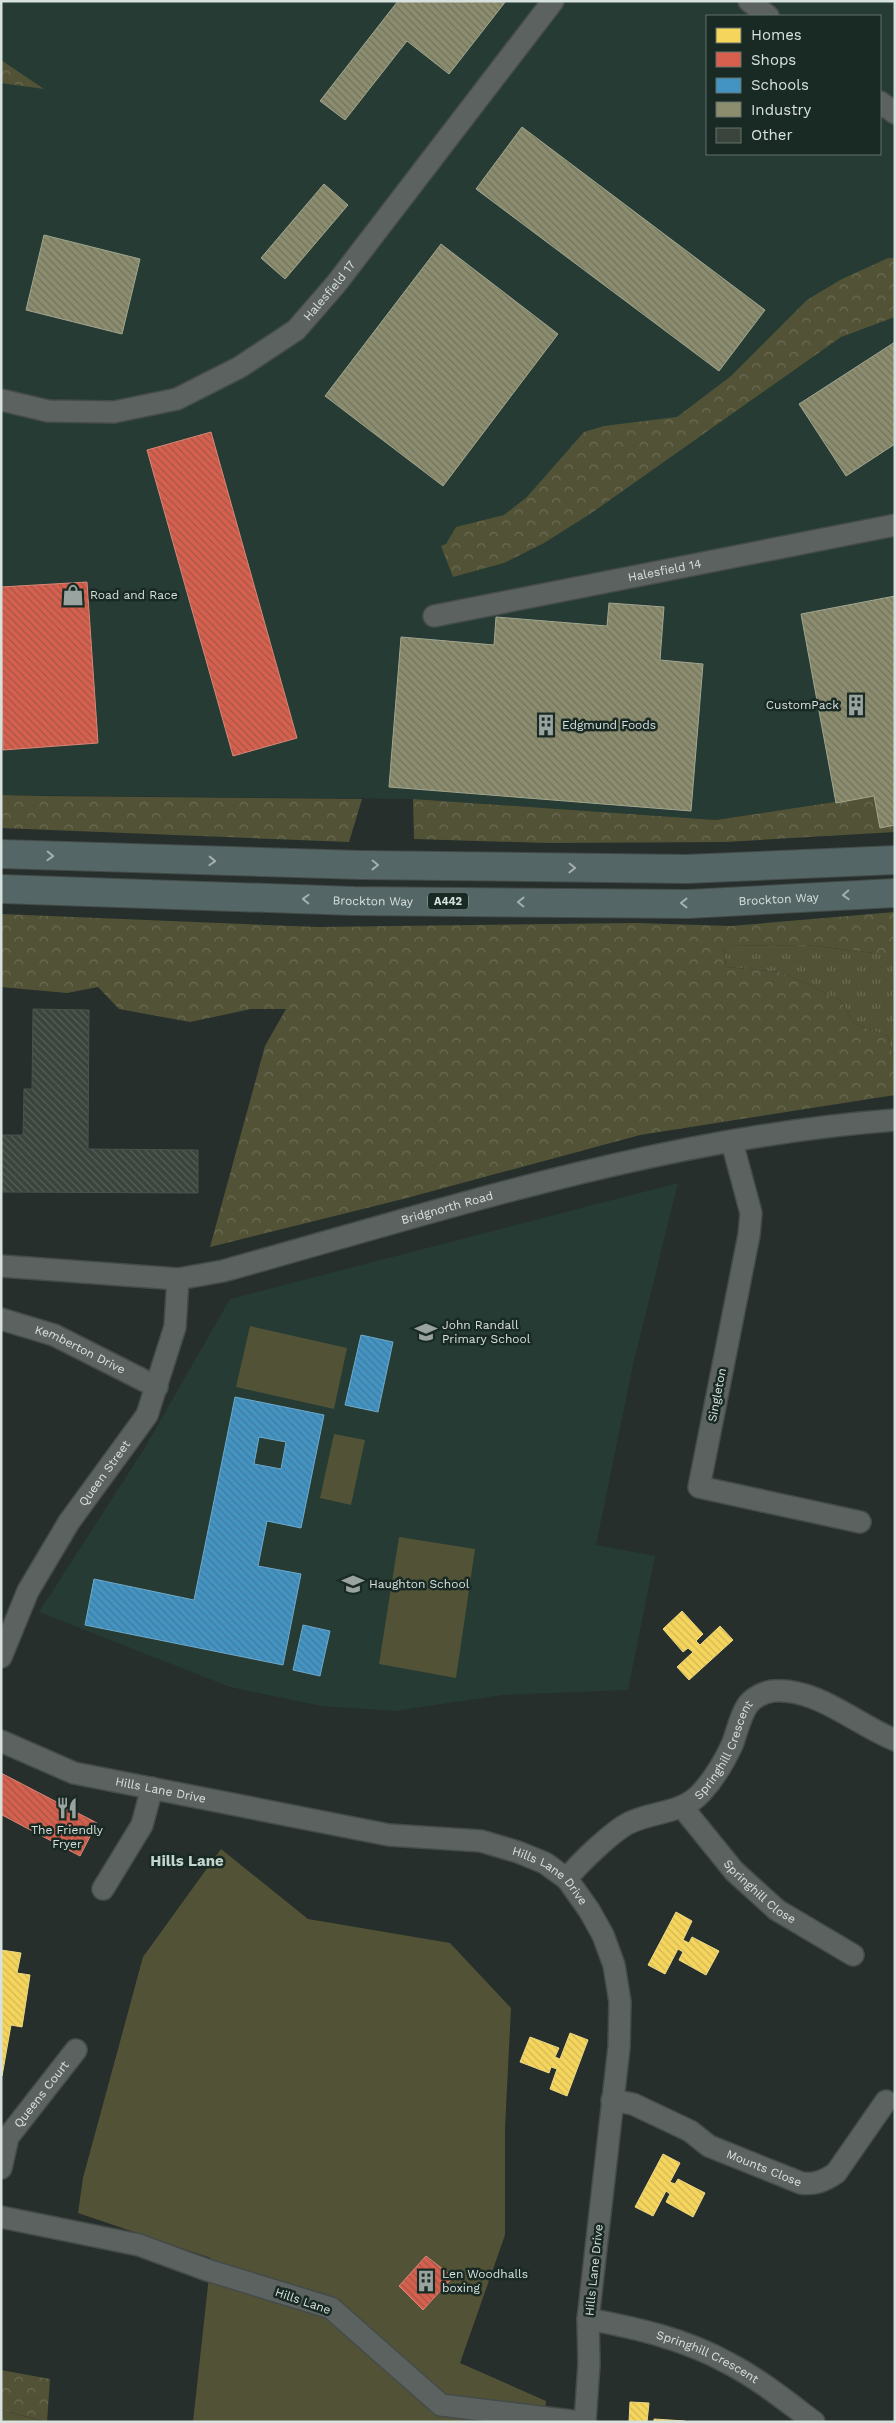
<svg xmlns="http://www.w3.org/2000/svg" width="896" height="2423" font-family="'Work Sans',sans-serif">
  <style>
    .built { fill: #253b34; fill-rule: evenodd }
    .grass { fill: url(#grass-tufts) }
    .forest { fill: url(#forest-crowns) }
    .park { fill: #525336 }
    .homes { fill: url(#homes-back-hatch); stroke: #edd983 }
    .shops { fill: url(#shops-back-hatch); stroke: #d68778 }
    .schools { fill: url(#schools-back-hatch); stroke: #6faacb; fill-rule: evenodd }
    .industry { fill: url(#industry-back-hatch); stroke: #a2a68f }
    .building { fill: url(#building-back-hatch); stroke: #4b524e }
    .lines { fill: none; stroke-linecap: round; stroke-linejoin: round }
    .minor-casing { stroke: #444b49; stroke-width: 24 }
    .highway-casing { stroke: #444b49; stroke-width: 30 }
    .minor { stroke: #5c6260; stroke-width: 21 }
    .highway { stroke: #546665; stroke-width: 28 }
    .oneway { stroke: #a3b0ad }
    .labels { text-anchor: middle; stroke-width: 5; stroke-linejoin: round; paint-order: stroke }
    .shield { fill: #192923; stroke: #9eaaa5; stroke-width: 1 }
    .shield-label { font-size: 11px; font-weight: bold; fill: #d7e1dd }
    .street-label { font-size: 12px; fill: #d7e1dd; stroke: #192923 }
    .poi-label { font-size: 12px; fill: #d7e1dd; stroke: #192923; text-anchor: start }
    .quarter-label { font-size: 15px; font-weight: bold; fill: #c1d5cd; stroke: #192923 }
  </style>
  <defs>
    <pattern id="grass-tufts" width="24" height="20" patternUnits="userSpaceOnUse" patternTransform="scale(1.25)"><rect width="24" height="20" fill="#525336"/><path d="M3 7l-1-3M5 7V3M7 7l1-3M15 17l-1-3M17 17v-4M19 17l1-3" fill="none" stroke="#6a6b53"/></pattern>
    <pattern id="forest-crowns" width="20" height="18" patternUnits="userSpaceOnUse" patternTransform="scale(1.25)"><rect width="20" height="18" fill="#525336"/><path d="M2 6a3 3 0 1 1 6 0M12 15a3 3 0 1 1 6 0" fill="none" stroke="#6a6b53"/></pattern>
    <pattern id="homes-back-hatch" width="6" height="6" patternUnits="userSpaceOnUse" patternTransform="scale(1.25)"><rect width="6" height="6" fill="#f6d55c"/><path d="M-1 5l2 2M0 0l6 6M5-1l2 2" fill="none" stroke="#d2b857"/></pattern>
    <pattern id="shops-back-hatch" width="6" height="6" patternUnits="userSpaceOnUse" patternTransform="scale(1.25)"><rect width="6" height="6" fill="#d6604d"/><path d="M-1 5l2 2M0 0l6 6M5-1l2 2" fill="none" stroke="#a25649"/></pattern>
    <pattern id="schools-back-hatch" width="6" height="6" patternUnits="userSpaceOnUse" patternTransform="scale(1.25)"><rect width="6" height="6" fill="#4393c3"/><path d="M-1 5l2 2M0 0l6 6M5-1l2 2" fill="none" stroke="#427b9c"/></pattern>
    <pattern id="industry-back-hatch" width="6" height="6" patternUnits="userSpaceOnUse" patternTransform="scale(1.25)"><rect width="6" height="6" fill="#8c8c6e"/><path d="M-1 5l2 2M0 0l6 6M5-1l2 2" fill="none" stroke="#71735f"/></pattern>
    <pattern id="building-back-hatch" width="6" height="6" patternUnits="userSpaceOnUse" patternTransform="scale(1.25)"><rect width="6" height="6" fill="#3b443c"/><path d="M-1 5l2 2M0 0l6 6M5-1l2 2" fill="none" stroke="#575f58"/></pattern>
  </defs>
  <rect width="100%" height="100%" fill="#262f2c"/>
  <!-- built -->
  <path class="built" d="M1,1H895V825L880,828L874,796L716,820L413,799L1,795ZM707,16H880V154H707Z
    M678,1183L633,1365L596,1545L655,1556L628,1690L503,1695L395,1711L321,1706L230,1687L39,1612L144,1449L230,1299Z"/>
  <!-- grass -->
  <path class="grass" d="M806,945L874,953H895V1064L888,1036L855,1024L840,1000L781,972L726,967L724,946Z"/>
  <!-- forest -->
  <path class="forest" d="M1,60L44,89L1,83Z
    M888,258H895V317L841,337L590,514L544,543L504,563L453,577L441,546L446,544L456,527L504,515L527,497L584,432L604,426L677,417L731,376L807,300L840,280Z
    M1,795L41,796L362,799L349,842L1,828Z
    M874,796L880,828L895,825V832L726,842L547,843L414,839L413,799L716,820Z
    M895,912V953H874L806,945L724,946L726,967L781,972L840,1000L855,1024L888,1036L895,1064V1095L640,1135L403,1199L210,1247L265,1046L286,1009H251L190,1022L119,1009L98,987L67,993L1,987V914L318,927L636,923L731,926Z
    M1,2370L50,2379L47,2422L1,2410Z"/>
  <!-- park -->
  <path class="park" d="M250,1326L347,1348L334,1409L236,1387Z
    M334,1434L365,1440L351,1505L320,1498Z
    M399,1537L475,1549L456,1678L379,1664Z
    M221,1849L308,1919L450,1943L511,2008L505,2128V2235L460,2363L546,2401L544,2422H193L211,2258L78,2213L83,2178L143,1957Z
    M1,2410L46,2422H1Z"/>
  <!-- homes -->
  <path class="homes" d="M682,1611L703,1634L696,1641L700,1645L720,1626L733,1640L689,1680L677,1667L693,1652L688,1648L683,1652L663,1629Z
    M676,1912L692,1921L683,1940L689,1943L692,1937L719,1951L706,1975L679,1960L683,1952L678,1949L665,1974L648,1965Z
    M1,1950L21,1953L17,1973L30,1975L22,2027L11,2025L2,2076Z
    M570,2033L588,2040L567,2096L550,2089L557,2069L551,2067L549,2073L520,2062L530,2037L559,2048L555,2057L560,2059Z
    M663,2154L680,2163L670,2182L675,2184L678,2179L705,2193L693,2217L666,2202L670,2194L666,2191L653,2216L635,2207Z
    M630,2402L649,2403L647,2422H629Z
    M654,2419L685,2421V2422H654Z"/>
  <!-- shops -->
  <path class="shops" d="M211,432L297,738L233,756L147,450Z
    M87,582L98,743L3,750L1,587Z
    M1,1773L97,1823L80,1856L2,1815L1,1817Z
    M426,2256L453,2277L423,2310L399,2286Z"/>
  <!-- schools -->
  <path class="schools" d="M361,1335L393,1342L378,1412L345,1405Z
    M235,1397L324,1415L301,1528L267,1521L258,1566L301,1574L283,1665L85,1625L94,1579L194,1600ZM259,1437L286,1442L281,1469L254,1464Z
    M303,1625L330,1631L320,1676L293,1670Z"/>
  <!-- industry -->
  <path class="industry" d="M398,1H506L449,74L407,41L345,120L320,101Z
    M522,127L765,310L719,371L476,189Z
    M324,184L348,205L285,279L261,258Z
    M44,235L140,259L122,334L26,310Z
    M441,244L558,334L443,486L325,396Z
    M895,342V444L846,476L799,404Z
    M895,596V825L880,828L874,796L836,803L801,614Z
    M609,603L664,607L660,660L703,664L691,811L389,787L401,637L494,645L496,617L607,626Z"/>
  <!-- building -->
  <path class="building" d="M33,1009L89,1010L88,1149L198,1150V1193L1,1192V1135H23L24,1089H32Z"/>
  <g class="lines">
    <!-- minor casing -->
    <g class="minor-casing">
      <g id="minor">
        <path d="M749,1L768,16"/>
        <path d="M880,102L895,113"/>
        <path id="s1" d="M1,400L48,411L114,412L177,399L240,367L296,330L336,284L553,1"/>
        <path id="s2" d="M434,616L895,525"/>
        <path d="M732,1142L751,1213L749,1235L699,1487L860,1522"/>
        <path id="s3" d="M1,1266L178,1279L223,1271C443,1210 665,1137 895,1120"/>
        <path id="s4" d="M1,1319L54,1335L157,1387"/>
        <path id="s5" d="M1,1657L28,1591L69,1522L147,1415L175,1327L178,1279"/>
        <path id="s6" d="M1,1741L74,1773L389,1835L481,1841L518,1852L545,1863L567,1879L589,1910L603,1935L614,1965L620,2002L619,2047L588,2319L589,2364L585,2422"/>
        <path id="s7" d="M683,1808L734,1871L777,1910L853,1955"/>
        <path id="s8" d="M567,1879C577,1865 614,1830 629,1823C653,1811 682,1814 701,1793C714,1779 724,1762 732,1745C737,1732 740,1717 747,1706C752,1698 764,1692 773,1691C816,1687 857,1725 895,1740"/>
        <path d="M103,1889L142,1825L152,1788"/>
        <path id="s9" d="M612,2100L633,2104L690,2131L709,2146L801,2183C815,2185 824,2181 836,2173L886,2101"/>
        <path id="s10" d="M1,2168L8,2137L76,2050"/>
        <path d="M1,2217L139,2245L207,2270L331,2308L441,2405L580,2422"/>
        <path id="s11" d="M588,2319C636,2328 685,2339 728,2363C759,2379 786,2401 814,2422"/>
      </g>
    </g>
    <!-- highway casing -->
    <g class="highway-casing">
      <g id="highway">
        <path d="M1,854L360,865L686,869L895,860"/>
        <path id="s12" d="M1,889L354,901L688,904L895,893"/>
      </g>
    </g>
    <!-- minor -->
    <use href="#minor" class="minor"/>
    <!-- highway -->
    <use href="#highway" class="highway"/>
  </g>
  <!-- one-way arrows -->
  <defs><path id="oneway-chevron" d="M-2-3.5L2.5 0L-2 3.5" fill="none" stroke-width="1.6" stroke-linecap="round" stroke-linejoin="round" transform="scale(1.25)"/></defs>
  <g class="oneway">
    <use href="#oneway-chevron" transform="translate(50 856) rotate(2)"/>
    <use href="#oneway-chevron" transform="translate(212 861) rotate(2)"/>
    <use href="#oneway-chevron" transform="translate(375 865) rotate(1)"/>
    <use href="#oneway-chevron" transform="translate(572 868) rotate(1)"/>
    <use href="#oneway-chevron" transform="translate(846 895) rotate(177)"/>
    <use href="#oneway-chevron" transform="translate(306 899) rotate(-178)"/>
    <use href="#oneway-chevron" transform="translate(521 902) rotate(-179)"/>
    <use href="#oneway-chevron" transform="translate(684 903) rotate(180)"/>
  </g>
  <!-- icons -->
  <defs>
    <g id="shop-bare" transform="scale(1.725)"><path d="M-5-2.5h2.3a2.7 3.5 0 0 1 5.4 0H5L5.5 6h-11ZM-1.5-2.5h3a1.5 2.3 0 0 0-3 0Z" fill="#99a39f" stroke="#192923" stroke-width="2.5" paint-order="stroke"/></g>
    <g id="building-bare" transform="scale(1.725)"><path d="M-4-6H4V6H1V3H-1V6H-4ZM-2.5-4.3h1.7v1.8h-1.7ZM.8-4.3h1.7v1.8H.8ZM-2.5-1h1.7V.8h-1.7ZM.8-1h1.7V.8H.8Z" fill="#99a39f" stroke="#192923" stroke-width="2.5" paint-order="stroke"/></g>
    <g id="school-bare" transform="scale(1.725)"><path d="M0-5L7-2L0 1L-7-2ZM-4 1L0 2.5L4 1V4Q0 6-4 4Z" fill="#99a39f" stroke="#192923" stroke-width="2.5" paint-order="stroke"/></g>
    <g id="restaurant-bare" transform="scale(1.725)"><path d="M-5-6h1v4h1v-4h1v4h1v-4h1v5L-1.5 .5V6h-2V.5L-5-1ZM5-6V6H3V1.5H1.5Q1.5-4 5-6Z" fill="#99a39f" stroke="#192923" stroke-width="2.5" paint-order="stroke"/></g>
  </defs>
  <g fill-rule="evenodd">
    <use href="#shop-bare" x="73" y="595"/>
    <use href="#building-bare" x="856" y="705"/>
    <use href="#building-bare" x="546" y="725"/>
    <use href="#school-bare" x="426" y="1332"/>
    <use href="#school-bare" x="353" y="1584"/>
    <use href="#restaurant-bare" x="67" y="1808"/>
    <use href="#building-bare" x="426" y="2281"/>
  </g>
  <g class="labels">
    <!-- shield labels -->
    <rect class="shield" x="428" y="892.5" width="40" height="17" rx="4"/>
    <g class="shield-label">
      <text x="448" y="905">A442</text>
    </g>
    <!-- street labels -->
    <g class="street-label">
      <text dy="4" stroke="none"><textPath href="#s1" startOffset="368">Halesfield 17</textPath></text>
      <text dy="4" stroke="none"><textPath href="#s2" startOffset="235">Halesfield 14</textPath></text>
      <text dy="4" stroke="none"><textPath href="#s12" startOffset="778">Brockton Way</textPath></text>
      <text dy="4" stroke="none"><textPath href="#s12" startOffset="372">Brockton Way</textPath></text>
      <text dy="4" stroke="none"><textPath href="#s3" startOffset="456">Bridgnorth Road</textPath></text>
      <text dy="4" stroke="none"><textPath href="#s4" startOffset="85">Kemberton Drive</textPath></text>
      <text transform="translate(717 1395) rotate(-79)" y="4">Singleton</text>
      <text dy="4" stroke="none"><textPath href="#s5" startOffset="212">Queen Street</textPath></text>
      <text dy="4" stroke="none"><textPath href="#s8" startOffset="212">Springhill Crescent</textPath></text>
      <text dy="4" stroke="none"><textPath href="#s6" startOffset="168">Hills Lane Drive</textPath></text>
      <text dy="4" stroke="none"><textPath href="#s6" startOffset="572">Hills Lane Drive</textPath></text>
      <text dy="4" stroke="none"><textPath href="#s7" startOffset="114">Springhill Close</textPath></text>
      <text dy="4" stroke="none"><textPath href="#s10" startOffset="86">Queens Court</textPath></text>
      <text dy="4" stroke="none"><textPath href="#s9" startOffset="168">Mounts Close</textPath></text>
      <text transform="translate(594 2270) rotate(-84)" y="4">Hills Lane Drive</text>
      <text transform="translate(303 2301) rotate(19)" y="4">Hills Lane</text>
      <text dy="4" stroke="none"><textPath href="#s11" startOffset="126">Springhill Crescent</textPath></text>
    </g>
    <!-- poi labels -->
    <g class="poi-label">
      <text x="90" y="599">Road and Race</text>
      <text x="839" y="709" text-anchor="end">CustomPack</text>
      <text x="562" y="729">Edgmund Foods</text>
      <text x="442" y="1329">John Randall<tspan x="442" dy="14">Primary School</tspan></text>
      <text x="369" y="1588">Haughton School</text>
      <text x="67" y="1834" text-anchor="middle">The Friendly<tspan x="67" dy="14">Fryer</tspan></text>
      <text x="442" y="2278">Len Woodhalls<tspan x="442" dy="14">boxing</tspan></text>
    </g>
    <!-- quarter labels -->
    <g class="quarter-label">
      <text x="187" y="1866">Hills Lane</text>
    </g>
  </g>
  <!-- border -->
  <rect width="896" height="2423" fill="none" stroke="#d7e1dd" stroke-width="5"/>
  <!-- legend -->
  <rect x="706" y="15" width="175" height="140" fill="#192923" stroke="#65736d"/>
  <rect x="716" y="28" width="25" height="15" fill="#f6d55c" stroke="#65736d"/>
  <text x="751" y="40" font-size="15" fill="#d7e1dd">Homes</text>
  <rect x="716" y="52" width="25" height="15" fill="#d6604d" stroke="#65736d"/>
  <text x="751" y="65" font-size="15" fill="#d7e1dd">Shops</text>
  <rect x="716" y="78" width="25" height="15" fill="#4393c3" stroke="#65736d"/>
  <text x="751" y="90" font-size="15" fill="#d7e1dd">Schools</text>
  <rect x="716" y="102" width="25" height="15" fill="#8c8c6e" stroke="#65736d"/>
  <text x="751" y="115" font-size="15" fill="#d7e1dd">Industry</text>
  <rect x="716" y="128" width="25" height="15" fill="#3b443c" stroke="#65736d"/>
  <text x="751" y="140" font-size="15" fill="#d7e1dd">Other</text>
</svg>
